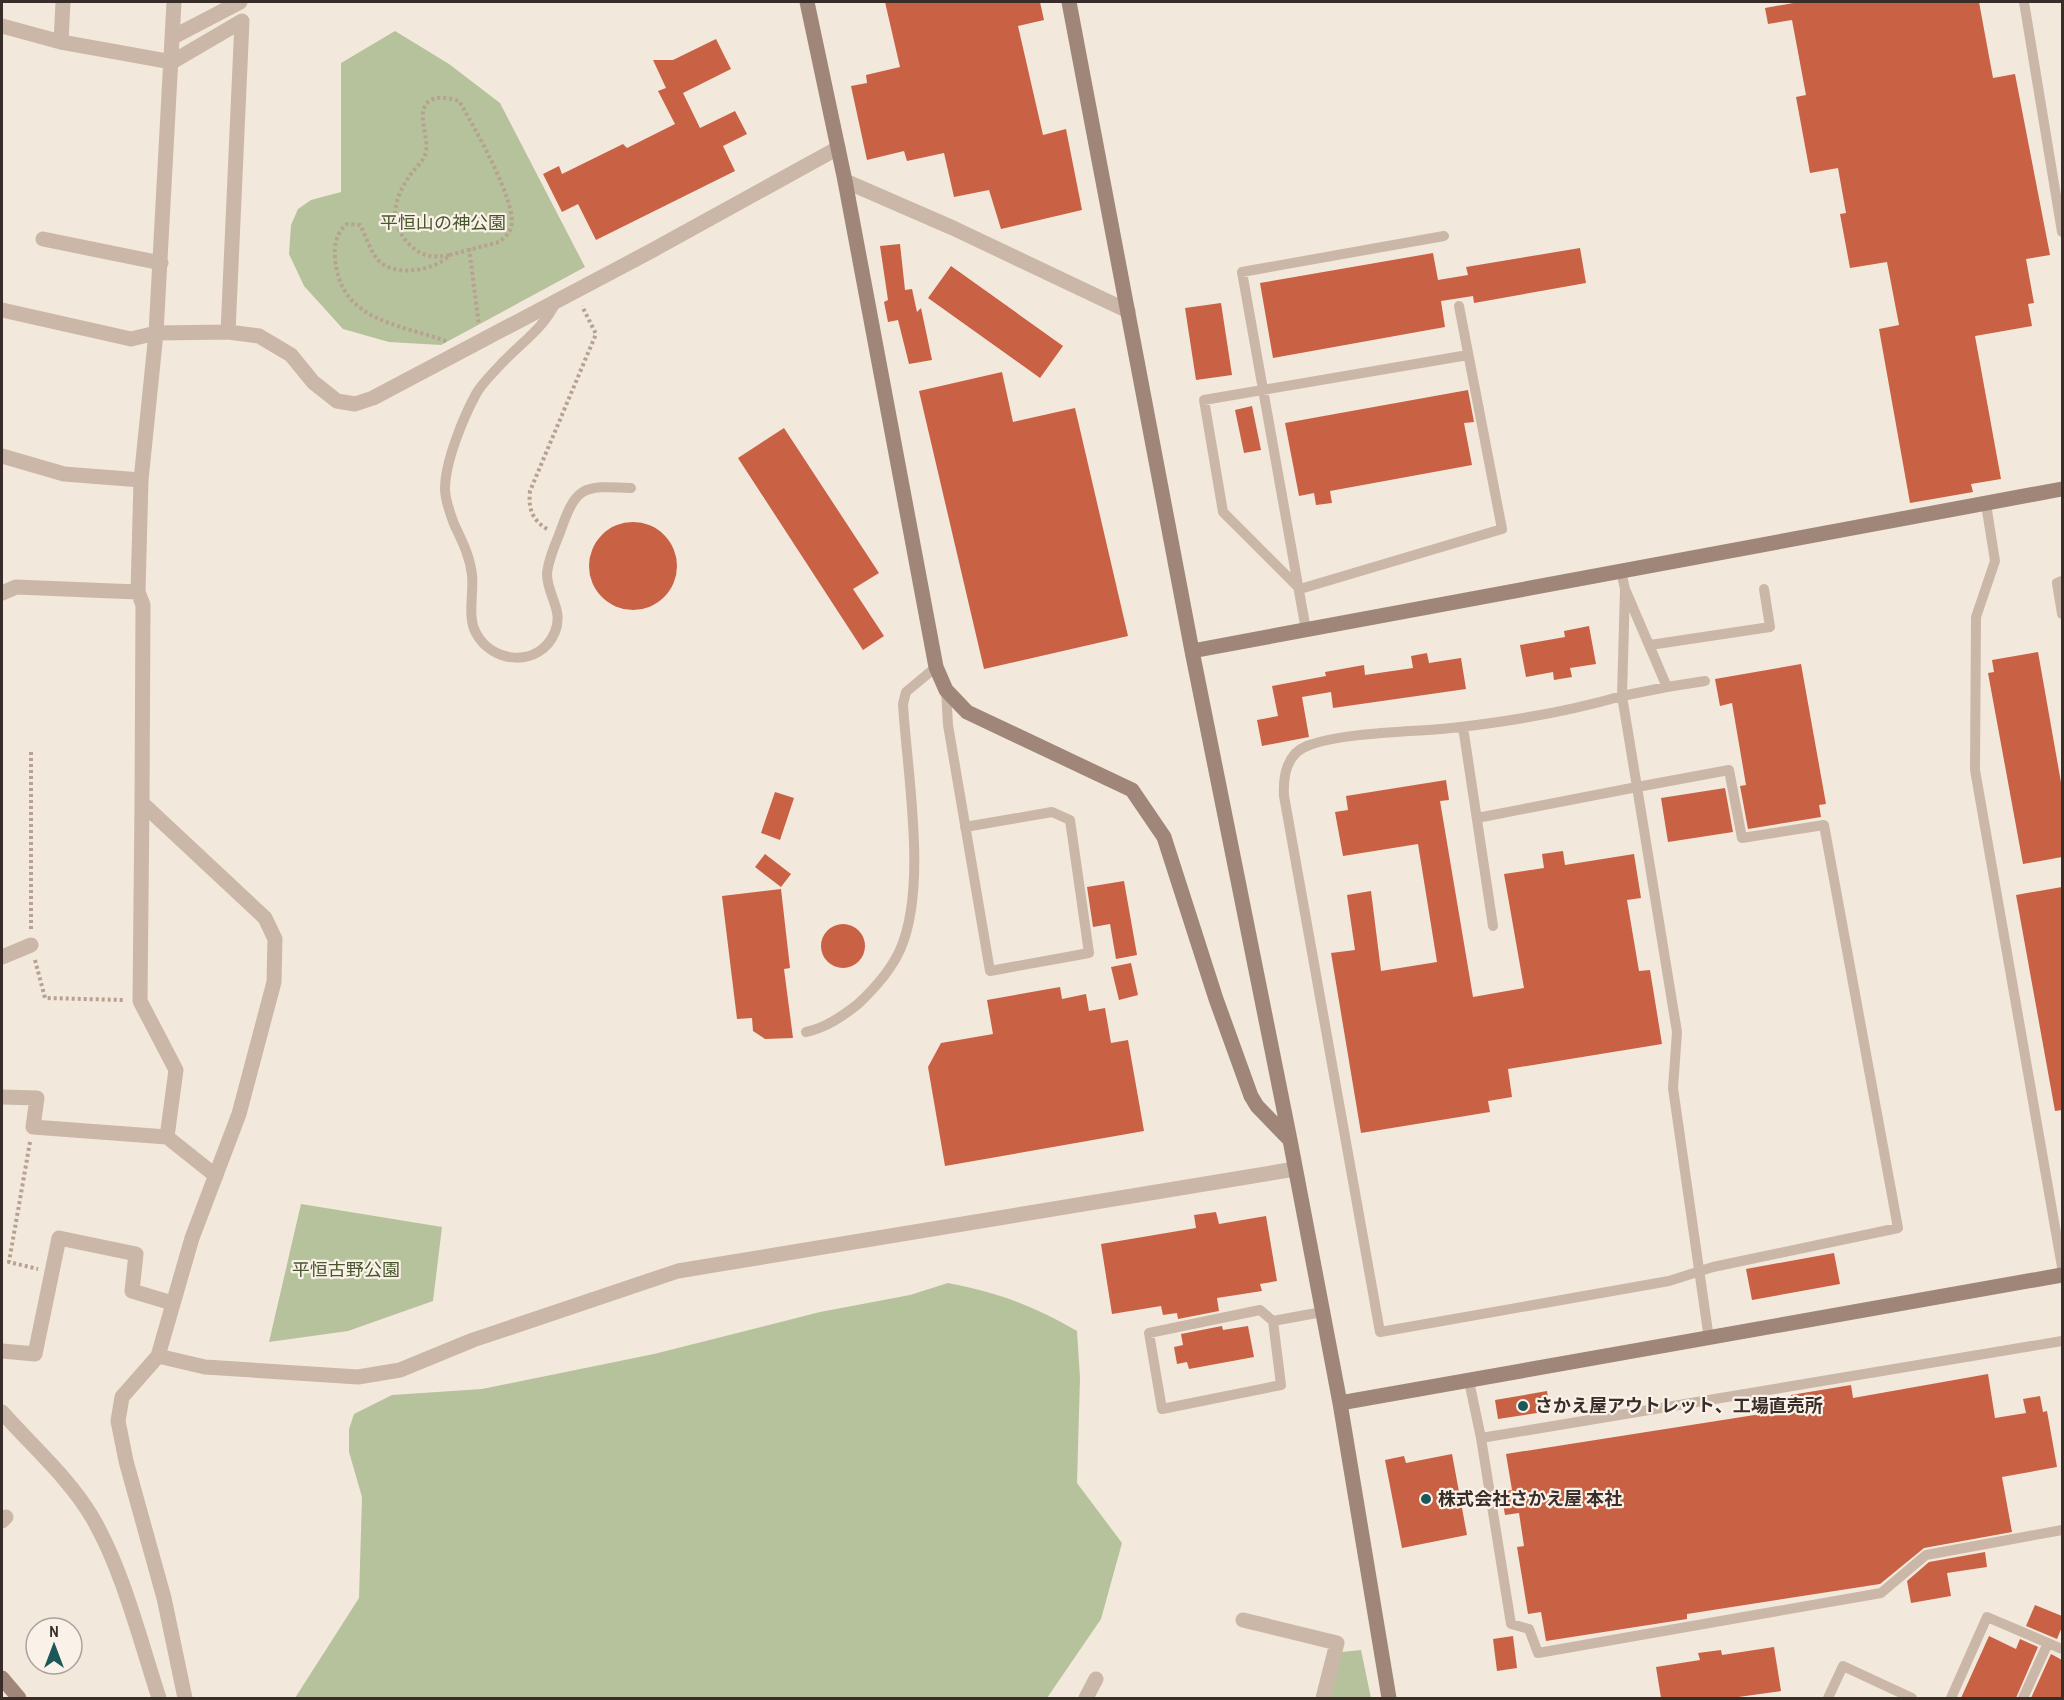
<svg xmlns="http://www.w3.org/2000/svg" width="2064" height="1700" font-family="'Archivo Narrow','Noto Sans JP',sans-serif">
  <style>
    .green { fill: #b6c29b }
    .building { fill: #c96144 }
    .lines { fill: none; stroke-linecap: round; stroke-linejoin: round }
    .path { stroke: #b7a191; stroke-width: 4; stroke-dasharray: 3 3; stroke-linecap: butt }
    .lane { stroke: #cbb7a7; stroke-width: 10 }
    .street { stroke: #cbb7a7; stroke-width: 15 }
    .secondary { stroke: #9f8679; stroke-width: 15 }
    .poi-dot { fill: #1c585a; stroke: #faf2e9; stroke-width: 2 }
    .labels { text-anchor: middle; stroke-width: 4.5; stroke-linejoin: round; paint-order: stroke }
    .park-label { font-size: 18px; fill: #48572b; stroke: #faf2e9 }
    .poi-label { font-size: 18px; font-weight: bold; fill: #382d28; stroke: #faf2e9; text-anchor: start }
  </style>
  <rect width="100%" height="100%" fill="#f3e8dc"/>
  <!-- green -->
  <path class="green" d="M395,31L449,64L500,103L585,267L441,345L389,342L343,329L304,286L289,254L291,225L298,209L311,200L341,192V63Z
    M301,1204L442,1227L433,1301L348,1331L269,1342Z
    M948,1283C999,1293 1032,1305 1077,1331L1080,1378L1077,1483L1122,1543L1101,1619L1047,1698H295L359,1598L362,1497L349,1452V1429L354,1414L392,1395L482,1389L654,1354L820,1312L910,1295Z
    M1361,1650L1371,1698H1330L1342,1652Z"/>
  <!-- building -->
  <path class="building" d="M885,2H1040L1044,20L1018,26L1043,135L1066,129L1082,210L1001,229L989,190L954,197L944,153L907,161L904,151L867,160L851,86L867,83L866,75L900,67Z
    M1799,2H1979L1993,78L2015,74L2050,255L2026,259L2034,303L2028,304L2032,326L1975,336L2001,479L1971,484L1973,492L1910,503L1879,329L1899,325L1887,262L1850,268L1840,214L1846,213L1838,168L1810,173L1796,97L1806,95L1792,20L1768,24L1765,8Z
    M716,39L731,69L683,93L700,128L735,111L747,134L723,146L735,171L596,240L578,204L562,212L543,174L559,166L562,174L623,144L627,148L675,124L658,91L666,88L653,60H673Z
    M900,244L905,290L912,289L917,312L921,308L932,360L909,364L898,320L888,322L884,302L888,300L880,246Z
    M1580,248L1586,283L1474,303L1473,296L1441,301L1445,327L1273,358L1260,283L1433,253L1438,280L1468,275L1466,267Z
    M951,266L1063,346L1040,378L928,298Z
    M1221,303L1232,375L1196,380L1185,308Z
    M1002,372L1013,422L1075,408L1128,636L984,669L919,391Z
    M1468,390L1474,422L1464,423L1472,465L1330,491L1332,503L1316,505L1314,493L1299,496L1285,423Z
    M1252,406L1261,450L1244,453L1235,410Z
    M784,428L879,573L853,589L884,636L863,650L738,458Z
    M589 566a44 44 0 1 1 88 0a44 44 0 1 1-88 0Z
    M1589,626L1596,664L1570,668L1572,677L1554,680L1553,672L1526,677L1520,645L1565,637L1564,631Z
    M2038,652L2062,788V857L2023,864L1988,673L1994,672L1992,660Z
    M1427,653L1429,663L1461,658L1466,689L1333,708L1331,692L1302,697L1309,737L1262,746L1257,720L1278,716L1272,686L1326,676L1325,672L1364,665L1365,675L1413,668L1411,656Z
    M1801,664L1826,804L1819,805L1821,817L1748,829L1740,786L1746,785L1732,703L1720,706L1715,679Z
    M1446,780L1449,800L1440,801L1473,997L1524,988L1504,874L1544,868L1542,854L1563,851L1565,865L1634,854L1641,898L1627,900L1639,971L1650,970L1662,1044L1508,1069L1512,1097L1488,1101L1490,1112L1361,1133L1331,953L1355,950L1347,895L1371,891L1381,971L1437,962L1418,844L1343,856L1335,812L1348,810L1346,796Z
    M1725,788L1733,832L1668,842L1661,798Z
    M775,792L794,798L780,840L761,833Z
    M765,854L791,874L781,887L755,867Z
    M1124,881L1137,955L1116,959L1110,924L1093,927L1087,887Z
    M2062,887V1110L2055,1111L2016,895Z
    M781,889L790,968L784,969L793,1038L765,1039L753,1031L752,1018L737,1019L722,896Z
    M821 946a22 22 0 1 1 44 0a22 22 0 1 1-44 0Z
    M1131,963L1138,995L1119,1000L1111,967Z
    M1060,987L1062,999L1086,994L1089,1011L1105,1008L1111,1043L1128,1040L1144,1131L945,1166L928,1067L941,1043L993,1034L987,1000Z
    M1216,1212L1219,1224L1266,1216L1277,1281L1260,1284L1262,1291L1217,1298L1219,1311L1178,1319L1177,1313L1163,1315L1161,1306L1112,1314L1101,1244L1196,1228L1194,1215Z
    M1834,1253L1840,1284L1752,1300L1746,1269Z
    M1222,1326L1223,1330L1248,1326L1254,1357L1189,1369L1187,1362L1177,1364L1174,1347L1183,1345L1181,1334Z
    M1988,1374L1995,1418L2026,1413L2023,1399L2040,1396L2043,1412L2047,1411L2057,1467L2002,1477L2012,1532L1924,1548L1880,1584L1687,1614V1619L1546,1641L1541,1612L1528,1614L1517,1547L1524,1546L1519,1513L1505,1515L1501,1492L1512,1490L1506,1454L1793,1409L1791,1395L1851,1385L1853,1398Z
    M1547,1391L1550,1411L1498,1419L1495,1400Z
    M1452,1454L1467,1535L1402,1548L1385,1460L1404,1456L1406,1463Z
    M1985,1552L1987,1567L1947,1573L1951,1596L1911,1603L1907,1581L1929,1562Z
    M2035,1605L2062,1616V1627L2057,1639L2026,1626Z
    M1513,1636L1517,1668L1497,1671L1493,1639Z
    M1989,1636L2016,1649L2020,1639L2038,1647L2016,1698H1961Z
    M1774,1647L1781,1691L1731,1698H1661L1656,1667L1700,1660L1698,1653L1721,1650L1722,1655Z
    M2051,1654L2062,1660V1698H2031Z"/>
  <g class="lines">
    <!-- path -->
    <path class="path" d="M469,248L479,325
      M446,341C399,324 338,321 335,256C334,244 337,232 347,224L360,225C366,236 369,248 377,259C393,278 435,271 450,255L499,242C504,238 509,234 511,228C519,205 472,123 459,101C449,98 437,95 428,102C416,113 429,137 426,151C425,160 416,167 411,174C394,198 387,221 409,244C422,257 432,258 450,255
      M547,529C532,520 528,508 530,491L596,334L582,306
      M31,752V932
      M35,960L45,998L124,1000
      M30,1142L9,1262L38,1269"/>
    <!-- lane -->
    <path class="lane" d="M2024,2L2062,232
      M556,302C543,329 523,341 502,363C494,372 482,383 476,394C463,418 445,462 445,489C445,500 450,513 454,524C462,541 470,556 472,575C474,593 467,617 476,633C492,664 540,668 555,632C564,610 547,595 547,574C548,561 554,547 559,535C576,487 580,485 631,488
      M1459,306L1502,529L1300,589L1223,512L1204,400L1468,355
      M1986,504L1995,561L1976,617L1975,770L2062,1267
      M1621,571L1625,589L1622,696C1567,712 1499,723 1442,729C1406,732 1339,733 1307,746C1286,754 1283,778 1284,796L1380,1332L1669,1281L1713,1267L1898,1228L1824,825L1742,838L1729,770L1637,787L1622,696L1667,687L1625,589
      M2062,581L2057,583L2062,614
      M1306,630L1242,272L1444,236
      M1650,645L1770,627L1764,589
      M1667,687L1705,681
      M946,690L948,725L990,971L1089,953L1070,820L1052,812L965,827
      M1463,727L1493,926
      M1477,818L1637,787L1677,1032L1673,1088L1709,1339
      M806,1032C826,1028 843,1016 858,1004C874,989 891,970 900,950C928,887 907,774 903,704L906,692L936,667
      M1273,1321L1281,1385L1162,1409L1149,1333L1260,1310L1273,1321L1322,1312
      M1469,1381L1481,1438L2062,1341
      M1481,1438L1511,1624L1529,1629L1538,1653L1881,1593L1926,1555L2062,1530
      M1828,1698L1843,1666L1912,1698
      M1951,1698L1987,1617L2062,1649
      M2023,1698L2048,1643"/>
    <!-- street -->
    <path class="street" d="M174,2L156,333L141,480L138,592L143,605L142,803L265,918L275,939L274,982L239,1114L192,1238L158,1356L122,1397L118,1421L126,1461L164,1598L185,1698
      M2,26L61,42L172,62L242,21L228,332
      M173,37L240,2
      M61,42L63,2
      M845,181L953,228L1128,311
      M43,239L161,263
      M2,310L131,339L156,333L228,332L259,336L291,355L313,382L337,401L355,404L373,398L653,250L838,148
      M2,456L64,474L141,480
      M2,593L16,587L138,592
      M2,957L31,945
      M2,1097L37,1098L33,1127L167,1137L176,1070L140,1001L142,803
      M167,1137L216,1176
      M2,1351L35,1354L59,1238L136,1254L132,1291L172,1303
      M158,1356L205,1367L358,1377L400,1370L473,1340L678,1271L1295,1169
      M2,1412C32,1446 69,1478 92,1517C123,1570 140,1640 159,1698
      M2,1521L6,1517
      M1243,1620L1337,1643L1323,1698
      M1086,1698L1096,1679"/>
    <!-- secondary -->
    <path class="secondary" d="M807,2L845,181L936,667L946,690L967,712L1132,790L1164,837L1216,999L1251,1096L1257,1106L1290,1140
      M1069,2L1192,651L1290,1140L1340,1403L1389,1698
      M1192,651L2062,489
      M1340,1403L2062,1275
      M2,1678L19,1698"/>
  </g>
  <!-- markers -->
  <g class="poi-dot">
    <circle cx="1523" cy="1406" r="6"/>
    <circle cx="1426" cy="1499" r="6"/>
  </g>
  <g class="labels">
    <!-- park labels -->
    <g class="park-label">
      <text x="443" y="229">平恒山の神公園</text>
      <text x="346" y="1276">平恒古野公園</text>
    </g>
    <!-- poi labels -->
    <g class="poi-label">
      <text x="1535" y="1412">さかえ屋アウトレット、工場直売所</text>
      <text x="1438" y="1505">株式会社さかえ屋 本社</text>
    </g>
  </g>
  <!-- border -->
  <rect width="2064" height="1700" fill="none" stroke="#382d28" stroke-width="6"/>
  <!-- north arrow -->
  <g transform="translate(54 1646)"><circle r="28" fill="#faf2e9" stroke="#aca39c" stroke-width="1.5"/>
  <path d="M0-4.5L10 22L0 15L-10 22Z" fill="#1c585a"/>
  <text y="-9" font-size="16" font-weight="bold" text-anchor="middle" fill="#382d28">N</text>
  </g>
</svg>
